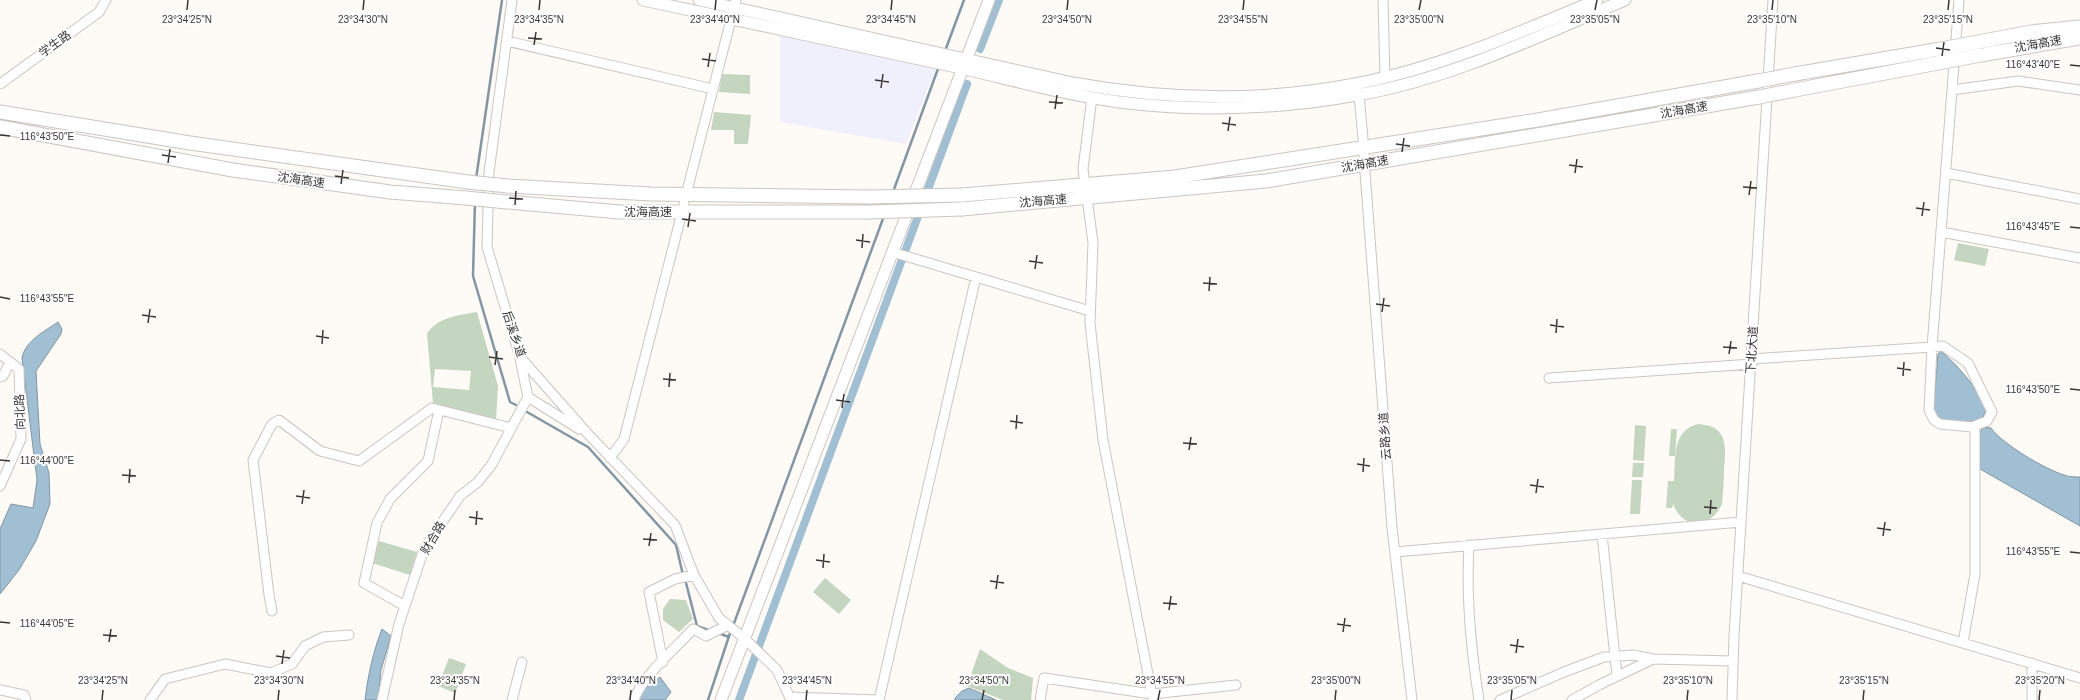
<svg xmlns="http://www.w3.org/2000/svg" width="2080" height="700" font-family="Arial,'Noto Sans SC',sans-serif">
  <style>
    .commercial { fill: #f0effc }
    .green { fill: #c4d5c0; fill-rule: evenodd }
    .water { fill: #a1bfd3; stroke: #8296a4 }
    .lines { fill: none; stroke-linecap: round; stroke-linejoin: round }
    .stream { stroke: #8296a4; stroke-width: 2.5 }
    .canal { stroke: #a1bfd3; stroke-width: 8 }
    .minor-casing { stroke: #cac6c2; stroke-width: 11 }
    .major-casing { stroke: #cac6c2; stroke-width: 13 }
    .highway-casing { stroke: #cac6c2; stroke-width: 15 }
    .minor { stroke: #fff; stroke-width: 9 }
    .major { stroke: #fff; stroke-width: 11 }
    .highway { stroke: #fff; stroke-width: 13 }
    .highway-bridge-casing { stroke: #cac6c2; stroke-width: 15; stroke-linecap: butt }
    .highway-bridge { stroke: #fff; stroke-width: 13 }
    .ticks { fill: none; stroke: #393736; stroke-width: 1.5 }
    .labels { text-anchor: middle; stroke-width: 4; stroke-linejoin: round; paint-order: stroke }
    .street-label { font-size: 12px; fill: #393736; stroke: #fff }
    .ticks-label { font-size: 10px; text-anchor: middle; fill: #393736; stroke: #fff; stroke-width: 4; stroke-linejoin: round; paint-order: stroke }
  </style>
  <rect width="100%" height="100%" fill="#fefaf5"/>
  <!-- commercial -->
  <path class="commercial" d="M780,35L936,68L906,144L780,122Z"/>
  <!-- green -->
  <path class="green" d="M722,74L750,75V94L719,92Z
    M714,112L751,115L748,144H734V130H711Z
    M1958,243L1989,249L1985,266L1954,260Z
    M477,312L498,386L496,420L438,407L433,403L427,334C437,317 460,315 477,312ZM435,369L471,371L469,390L433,387Z
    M1698,424C1728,426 1726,445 1724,469C1724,481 1723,492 1722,504C1711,529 1683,530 1673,504L1672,508H1666L1668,481H1674C1676,459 1671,431 1698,424Z
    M1635,425L1646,426L1644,461L1633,460Z
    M1671,429H1677L1675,456H1669Z
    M1633,463H1644L1643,477H1632Z
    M1632,480H1642L1640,514H1630Z
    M379,541L417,552L410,575L372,563Z
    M825,578L851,600L839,614L813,592Z
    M670,599L686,600L693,619L679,632L663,620V609Z
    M980,649L1008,668L1033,678L1031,700H1003L967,686Z
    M449,658L466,664L455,693L438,686Z"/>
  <!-- water -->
  <path class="water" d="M58,322L62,329L61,334L36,371L40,444L49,473L50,504L36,541L19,570L0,594V529L11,504L33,508L37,480L22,358C25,341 45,331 58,322Z
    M1941,351C1962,370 1975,385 1986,410L1982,419C1965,424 1948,427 1933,413L1938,354Z
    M1985,427L1991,428C2002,444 2045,469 2064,475C2069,477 2075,477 2080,477V526L1980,469V433L1982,428Z
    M382,629L391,636L381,670L378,700H365C368,675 373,652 382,629Z
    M660,677L671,692L665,700H639L643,690Z
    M969,688L996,700H955V698L962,691Z"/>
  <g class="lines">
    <!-- stream -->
    <path class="stream" d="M945,51L964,0
      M476,179L502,0
      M893,192L939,66
      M475,202L473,276L510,402L516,405
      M527,412L588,447L676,545L683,575
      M685,579L697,626L711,631
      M733,626L884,216
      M718,633L729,637
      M708,700L731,630"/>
    <!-- canal -->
    <path class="canal" d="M980,49L999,0
      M739,700L967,84"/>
    <!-- minor casing -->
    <g class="minor-casing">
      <path id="minor" d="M512,0L489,172L487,247L520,357L588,434L675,525L694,575L719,618L744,638L777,670L791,700
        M1383,0L1385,77
        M507,41L713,89
        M0,84L99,12L106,0
        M1952,90L2018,81L2080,90
        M1359,95L1363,139
        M1364,155V156
        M1365,172L1392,528L1412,700
        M1946,173L2080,199
        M1084,177L1083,169L1092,97
        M688,187L736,0
        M684,204V203
        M1088,205L1093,243L1090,323L1103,440L1153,700
        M1941,232L2080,258
        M892,252L1090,311
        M0,354L19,369L21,439L0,486
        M520,359L528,397L579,429
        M1752,359L1932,347L1959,0
        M0,377L3,376L10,362
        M1549,378L1752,364
        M610,458L624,439L680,220
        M1602,534L1617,676
        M1469,545C1466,596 1471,650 1479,700
        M1395,552L1741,522
        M1738,576L2080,678
        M405,606L364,583L377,523L390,499L428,461L439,410
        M272,611L269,595L253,460L272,424L279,420L320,451L359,461L432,408L511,428
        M1963,643L1975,574V432L1972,427L1940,424L1934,420L1929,410L1932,347L1943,346L1968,363L1992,412L1987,421L1972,427
        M663,662L649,592L675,579L694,575
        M0,690L24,695L26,700
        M790,697L879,700L976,277
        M150,700L165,679L225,664L271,673L292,664L305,646L323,637L349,635
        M382,700L399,624L424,549L460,496L478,482L492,464L528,397
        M512,700L522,662
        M634,700C642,676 676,648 693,629L706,636L728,625
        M1040,700L1044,678L1152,694L1236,685
        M1500,700L1564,672L1604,657L1633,655L1653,659
        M1572,700L1599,685L1653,659L1733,661
        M1732,700L1734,636L1773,0
        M2032,700V663"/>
    </g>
    <!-- major casing -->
    <g class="major-casing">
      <path id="major" d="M643,0C749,22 855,46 961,68C1013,80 1066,95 1119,102C1198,112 1279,109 1357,95C1451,79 1538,36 1625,0
        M699,0L1073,83C1166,100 1262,102 1355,84C1439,68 1518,33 1597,0
        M721,700L989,0"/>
    </g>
    <!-- highway casing -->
    <g class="highway-casing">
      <path id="highway" d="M1983,41L2031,32L2080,27
        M1981,55L2080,38
        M1795,74L1935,50
        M1795,90L1933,64
        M0,112L190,143L468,182
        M0,127L233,170L390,192L466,198
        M508,186L651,194L870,197
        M962,195L1175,177L1538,120L1758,81
        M507,202L619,212H870
        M962,209L1266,181L1759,97"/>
    </g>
    <!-- minor -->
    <use href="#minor" class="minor"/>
    <!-- major -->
    <use href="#major" class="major"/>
    <!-- highway -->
    <use href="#highway" class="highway"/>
    <!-- highway-bridge casing -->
    <g class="highway-bridge-casing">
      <path id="highway-bridge" d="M1935,50L1983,41
        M1933,64L1981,55
        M1758,81L1795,74
        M1759,97L1795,90
        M468,182L508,186
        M870,197L962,195
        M466,198L507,202
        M870,212L962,209"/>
    </g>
    <!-- highway-bridge -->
    <use href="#highway-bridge" class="highway-bridge"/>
  </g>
  <!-- ticks -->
  <path class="ticks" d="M187,10L188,0M363,10L364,0M539,10L540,0M715,10L716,0M891,10L892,0M1067,10L1068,0M1243,10L1244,0M1419,10L1421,0M1595,10L1597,0M1772,10L1773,0M1948,10L1949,0M528,38L542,39M534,45L536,32M1936,48L1950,50M1942,56L1944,42M702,59L716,61M2070,65L2080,66M708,67L710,53M875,80L889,82M881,88L883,74M1049,102L1063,103M1055,109L1057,95M1222,123L1236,125M1228,131L1230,117M0,135L10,136M1396,144L1410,146M1402,152L1404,138M162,155L176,157M168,163L170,149M1569,165L1583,167M1575,173L1577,159M335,176L349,178M341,184L343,170M1743,187L1757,188M1749,195L1751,181M509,198L523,199M515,205L516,191M1916,208L1930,210M1922,216L1924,202M682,219L696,221M688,227L690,213M2070,227L2080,228M856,240L870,242M862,248L863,234M1029,261L1043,263M1035,269L1037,255M1203,283L1217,284M1209,291L1210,277M0,297L10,299M1376,304L1390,306M1382,312L1384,298M142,315L156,317M148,323L150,309M1550,325L1564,327M1556,333L1557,319M316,336L329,338M322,344L323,330M1723,347L1737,348M1729,354L1731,341M489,357L503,359M495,365L497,351M1897,368L1911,370M1903,376L1904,362M663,379L676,380M669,387L670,373M2070,389L2080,390M836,400L850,402M842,408L844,394M1010,421L1023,423M1016,429L1017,415M1183,443L1197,444M1189,450L1191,437M0,460L10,461M1357,464L1370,466M1363,472L1364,458M122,475L136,476M129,483L130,469M1530,485L1544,487M1536,493L1538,479M296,496L310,498M302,504L304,490M1704,507L1717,508M1710,514L1711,500M469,517L483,519M476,525L477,511M1877,528L1891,530M1883,536L1885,522M643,539L657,540M649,546L651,533M2070,552L2080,553M816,560L830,562M823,568L824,554M990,581L1004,583M996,589L998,575M1163,603L1177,604M1169,610L1171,596M0,622L10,623M1337,624L1351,626M1343,632L1345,618M103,635L117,636M109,642L111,629M1510,645L1524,647M1516,653L1518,639M276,656L290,658M282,664L284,650M102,700L103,690M278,700L279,690M454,700L455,690M630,700L631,690M806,700L807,690M982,700L984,690M1158,700L1160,690M1335,700L1336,690M1511,700L1512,690M1687,700L1688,690M1863,700L1864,690M2039,700L2040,690"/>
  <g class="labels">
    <!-- street labels -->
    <g class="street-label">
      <text transform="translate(55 44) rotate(-36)" y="4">学生路</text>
      <text transform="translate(2038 44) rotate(-10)" y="4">沈海高速</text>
      <text transform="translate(1684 110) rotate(-10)" y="4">沈海高速</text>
      <text transform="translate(1365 164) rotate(-10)" y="4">沈海高速</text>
      <text transform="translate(301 180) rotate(8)" y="4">沈海高速</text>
      <text transform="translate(1043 201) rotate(-5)" y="4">沈海高速</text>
      <text x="648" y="216">沈海高速</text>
      <text transform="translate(514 334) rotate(71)" y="4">后溪乡道</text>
      <text transform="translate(1752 350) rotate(-86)" y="4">下北大道</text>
      <text transform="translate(20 412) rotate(-92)" y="4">向北路</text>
      <text transform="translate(1385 436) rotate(-94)" y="4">云路乡道</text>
      <text transform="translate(433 538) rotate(-60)" y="4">财合路</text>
    </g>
  </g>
  <g class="ticks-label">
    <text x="187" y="23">23°34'25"N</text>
    <text x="363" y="23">23°34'30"N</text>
    <text x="539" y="23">23°34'35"N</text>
    <text x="715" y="23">23°34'40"N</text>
    <text x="891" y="23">23°34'45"N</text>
    <text x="1067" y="23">23°34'50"N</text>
    <text x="1243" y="23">23°34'55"N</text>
    <text x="1419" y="23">23°35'00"N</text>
    <text x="1595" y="23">23°35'05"N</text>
    <text x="1772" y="23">23°35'10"N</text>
    <text x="1948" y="23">23°35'15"N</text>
    <text x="2033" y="68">116°43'40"E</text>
    <text x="47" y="140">116°43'50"E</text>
    <text x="2033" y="230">116°43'45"E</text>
    <text x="47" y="302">116°43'55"E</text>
    <text x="2033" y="393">116°43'50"E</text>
    <text x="47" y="464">116°44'00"E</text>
    <text x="2033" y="555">116°43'55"E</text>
    <text x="47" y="627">116°44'05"E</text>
    <text x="103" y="684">23°34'25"N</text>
    <text x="279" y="684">23°34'30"N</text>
    <text x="455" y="684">23°34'35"N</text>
    <text x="631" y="684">23°34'40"N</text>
    <text x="807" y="684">23°34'45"N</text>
    <text x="984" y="684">23°34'50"N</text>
    <text x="1160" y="684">23°34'55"N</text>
    <text x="1336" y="684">23°35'00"N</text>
    <text x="1512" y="684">23°35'05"N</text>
    <text x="1688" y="684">23°35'10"N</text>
    <text x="1864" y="684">23°35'15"N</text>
    <text x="2040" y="684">23°35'20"N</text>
  </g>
</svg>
